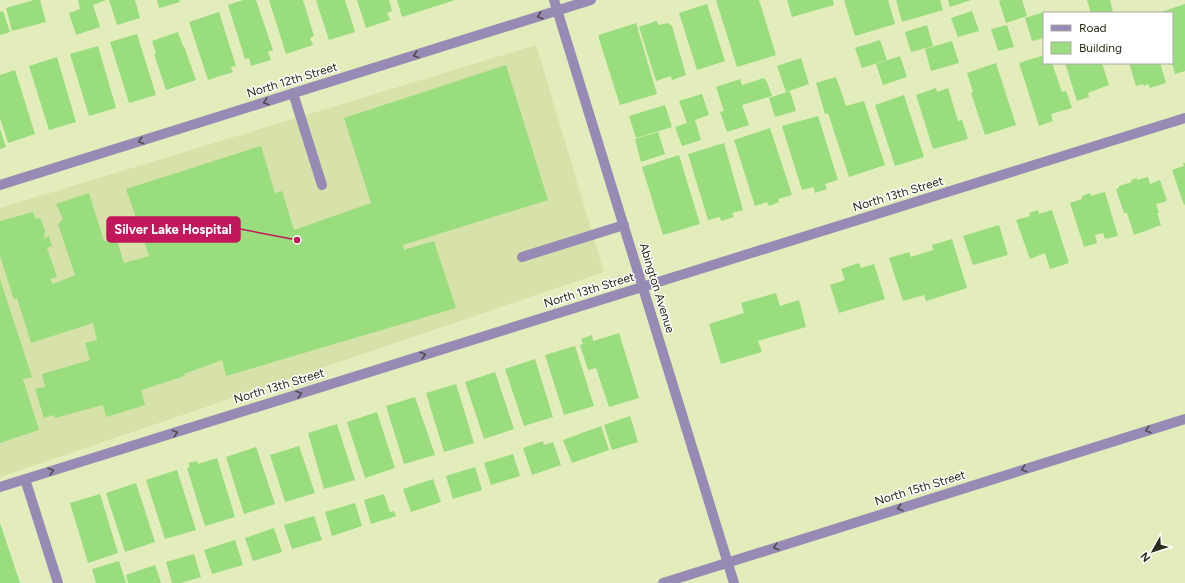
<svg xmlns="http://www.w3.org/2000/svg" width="1185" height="583" font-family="Figtree,sans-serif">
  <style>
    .built { fill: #d7e2aa }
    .building { fill: #99dd7e }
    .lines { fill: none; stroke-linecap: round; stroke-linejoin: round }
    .service { stroke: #978bb6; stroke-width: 10 }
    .minor { stroke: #978bb6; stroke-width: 10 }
    .oneway { stroke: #504d50 }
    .labels { text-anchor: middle; stroke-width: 3; stroke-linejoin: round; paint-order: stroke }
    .street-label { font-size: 12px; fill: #292c19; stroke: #fff }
    .leader { fill: none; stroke: #c2185b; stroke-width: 1.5 }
    .callout-dot { fill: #c2185b; stroke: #fff; stroke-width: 1.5 }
    .callout { fill: #c2185b; stroke: #c2185b; stroke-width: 1.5 }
    .callout-label { font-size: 13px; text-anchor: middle; font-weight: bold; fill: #fff }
  </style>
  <rect width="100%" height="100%" fill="#e2edbb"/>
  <!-- built -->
  <path class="built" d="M536,45L604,272L0,477V208Z"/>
  <!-- building -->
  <path class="building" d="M34,0H40L46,22L12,31L6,8Z
    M78,0H106L93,5L100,27L76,35L69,13L80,9Z
    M109,0H135L140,18L117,25Z
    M157,0H179L180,2L159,8Z
    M243,0H256L273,50L268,52L271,60L251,66L249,58L245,59L228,5Z
    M269,0H303L314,36L310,38L313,45L286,54Z
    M316,0H345L355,32L329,40Z
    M357,0H389L392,11L387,13L390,20L366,28Z
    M397,0H455L402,17Z
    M716,0H759L776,55L737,67Z
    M787,0H833L834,5L792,17Z
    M844,0H888L895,24L855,36Z
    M896,0H940L943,10L902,22Z
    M948,0H971L950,7Z
    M1001,0H1022L1027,16L1006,23L999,1Z
    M1087,0H1110L1113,12L1091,13Z
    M707,4L725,61L697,70L679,13Z
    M1185,4V71L1175,74L1172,63V13H1158Z
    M3,11L10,32L0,35V12Z
    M972,11L979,31L958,37L951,18Z
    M219,12L236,66L231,67L233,72L208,80L189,22Z
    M1044,12V38L1032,41L1025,18Z
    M656,21L659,25L668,23L672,26L686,75L672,80L671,76L656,81L639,27Z
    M636,23L657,94L620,105L599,39V35Z
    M927,25L933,46L911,52L905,32Z
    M1007,25L1014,47L998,51L991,29Z
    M178,32L183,46H184L196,80L166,90L154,54L156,53L152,41Z
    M137,34L156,95L129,103L110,42Z
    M880,40L887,60L862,68L855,48Z
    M952,41L959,63L931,71L925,49Z
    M98,46L116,108L89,116L70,54Z
    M1044,55V63H1052L1062,92L1066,91L1072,108L1051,114L1053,121L1039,126L1019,63Z
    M900,56L907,77L883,85L876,64Z
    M57,57L76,122L49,130L29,66Z
    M801,58L809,84L786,92L777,66Z
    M996,63L1016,125L985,135L971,93L973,92L967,73Z
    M1065,63H1102L1109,85L1088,93L1089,97L1077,101Z
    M1129,63H1160L1166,83L1150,88L1148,84L1144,86L1143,84L1136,86Z
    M506,65L548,200L403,245L404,250L434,241L456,308L226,376L222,360L184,374L185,376L141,390L145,405L106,417L103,405L55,418L54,415L44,418L35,389L45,387L42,374L90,360L85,343L97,340L93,323L31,343L17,298L14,300L0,256V221L33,212L36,219L40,218L45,230L44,239L49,236L52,246L47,248L57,277L50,279L53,284L75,275L58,224L63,219L56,204L89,193L104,241L116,238L124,263L149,256L126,189L261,146L275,193L282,191L294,230L371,203L344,118Z
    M15,70L35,134L8,143L0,118V75Z
    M836,77L846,106L864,101L885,165L849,177L828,113L825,114L816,83Z
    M764,78L767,82L772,96L742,105L749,125L727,132L720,112L724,111L716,87L740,79L742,85Z
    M936,88L937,92L948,88L958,121L962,120L968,139L933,149L916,95Z
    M790,91L796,111L775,117L769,98Z
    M702,94L709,115L695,120L701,140L682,146L675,127L687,123L679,101Z
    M904,95L924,157L895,166L875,105Z
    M665,105L672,127L636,138L629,116Z
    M818,116L838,180L825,184L827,189L815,193L814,187L802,190L782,126Z
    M770,128L792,195L778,199L779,202L769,206L767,202L755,206L734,140Z
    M0,129L6,147L0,149Z
    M658,132L665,154L641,162L635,139Z
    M724,143L743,210L732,213L734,217L721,221L720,217L708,220L688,154Z
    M679,155L700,224L663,235L642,167Z
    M1183,163H1185V204L1184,205L1172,170L1184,166Z
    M1148,177L1150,184L1160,180L1167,201L1156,204L1159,213H1157L1161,225L1134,235L1127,213H1124L1116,189L1119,188V186L1132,182L1131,180L1137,178V180Z
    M1105,192L1118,236L1105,239L1103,233L1095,235L1097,243L1084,247L1070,203L1082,199V196L1090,193L1091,196Z
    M1038,210L1039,214L1052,210L1069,263L1050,269L1045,253L1030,259L1016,220L1030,216L1029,213Z
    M999,225L1008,255L973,265L963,236Z
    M952,239L967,288L926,301L924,295L903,301L889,258L909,252L911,257L933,250L932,245Z
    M859,263L861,268L874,264L885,299L839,313L830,285L845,280L841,269Z
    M0,279L32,377L23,379L39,430L0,443Z
    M776,293L780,306L799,300L806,327L758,341L762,352L721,364L709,324L744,313L741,303Z
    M619,333L639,398L609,407L596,368L588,370L580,345L583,344L581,339L592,335L593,341Z
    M575,346L594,406L564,415L545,355Z
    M535,359L553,417L524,426L505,369Z
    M495,372L514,429L484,439L465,382Z
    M456,384L474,443L444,452L426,393Z
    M415,397L435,455L404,464L386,406Z
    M377,412L395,468L365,478L347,422Z
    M630,416L638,442L612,450L604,425Z
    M337,424L355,480L324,489L308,433Z
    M601,426L609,450L572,463L563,440Z
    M543,441L544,445L553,442L561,465L532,475L523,448Z
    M299,446L315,493L285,502L270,455Z
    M256,447L275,504L244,514L226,457Z
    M513,454L520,476L491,485L484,463Z
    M217,458L235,517L205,526L187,468L190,467L188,463L197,461L198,464Z
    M475,467L482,490L453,499L446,476Z
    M177,470L196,530L165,539L146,480Z
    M433,479L441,502L411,512L403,489Z
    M136,483L155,542L125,552L106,493Z
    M100,494L118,553L88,563L70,503Z
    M384,494L390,512L394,511L396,516L371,524L364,500Z
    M355,503L362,526L332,536L325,512Z
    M314,516L322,540L292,549L284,525Z
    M0,523L20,583H0Z
    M274,528L282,552L253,561L245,538Z
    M235,540L243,565L212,574L204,550Z
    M194,554L201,577L181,583H172L166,562Z
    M119,561L126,583H96L92,569Z
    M155,565L161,583H128L126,575Z"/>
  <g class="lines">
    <!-- service -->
    <path class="service" d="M293,93L322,185
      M522,257L624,225"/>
    <!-- minor -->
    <path class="minor" d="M554,0L734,583
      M0,185L591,0
      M25,479L58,583
      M0,487L1185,118
      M663,583L1185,419"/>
  </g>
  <!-- one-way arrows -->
  <defs><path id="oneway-chevron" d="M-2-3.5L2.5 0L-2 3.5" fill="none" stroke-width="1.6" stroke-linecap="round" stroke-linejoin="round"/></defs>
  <g class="oneway">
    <use href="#oneway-chevron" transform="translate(540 16) rotate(162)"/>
    <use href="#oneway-chevron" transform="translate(416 55) rotate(163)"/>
    <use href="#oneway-chevron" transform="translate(266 102) rotate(163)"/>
    <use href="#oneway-chevron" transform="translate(141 141) rotate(163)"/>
    <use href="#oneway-chevron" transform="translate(423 355) rotate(-17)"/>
    <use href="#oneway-chevron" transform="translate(299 394) rotate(-17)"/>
    <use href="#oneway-chevron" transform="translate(1148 430) rotate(163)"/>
    <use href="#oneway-chevron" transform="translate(175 433) rotate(-17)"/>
    <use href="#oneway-chevron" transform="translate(1024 469) rotate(163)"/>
    <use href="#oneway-chevron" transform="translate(51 471) rotate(-17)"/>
    <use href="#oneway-chevron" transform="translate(900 508) rotate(163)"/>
    <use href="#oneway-chevron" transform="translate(776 547) rotate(163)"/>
  </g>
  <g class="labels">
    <!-- street labels -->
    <g class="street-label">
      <text transform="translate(292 80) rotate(-17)" y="4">North 12th Street</text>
      <text transform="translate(898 194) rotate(-17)" y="4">North 13th Street</text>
      <text transform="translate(657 288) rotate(73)" y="4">Abington Avenue</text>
      <text transform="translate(589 290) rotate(-17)" y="4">North 13th Street</text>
      <text transform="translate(279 386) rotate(-17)" y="4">North 13th Street</text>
      <text transform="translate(920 488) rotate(-17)" y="4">North 15th Street</text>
    </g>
  </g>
  <!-- callouts -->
  <path class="leader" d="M297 240L240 229"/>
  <circle class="callout-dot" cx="297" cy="240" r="4"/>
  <rect class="callout" x="107" y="217" width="133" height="25" rx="4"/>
  <g class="callout-label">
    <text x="173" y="234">Silver Lake Hospital</text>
  </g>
  <!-- legend -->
  <rect x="1043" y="12" width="130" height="52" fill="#ffffff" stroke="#a9aba3"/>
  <rect x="1051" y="25" width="20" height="6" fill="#978bb6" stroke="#a9aba3"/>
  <text x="1079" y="32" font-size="12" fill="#292c19">Road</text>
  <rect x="1051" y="42" width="20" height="12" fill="#99dd7e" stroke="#a9aba3"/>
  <text x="1079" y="52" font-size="12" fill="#292c19">Building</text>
  <!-- north arrow -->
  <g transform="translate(1153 551) rotate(231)" stroke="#ffffff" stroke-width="3" paint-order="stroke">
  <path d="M0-3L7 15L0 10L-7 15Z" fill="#292c19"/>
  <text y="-6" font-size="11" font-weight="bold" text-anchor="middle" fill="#292c19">N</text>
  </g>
</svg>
